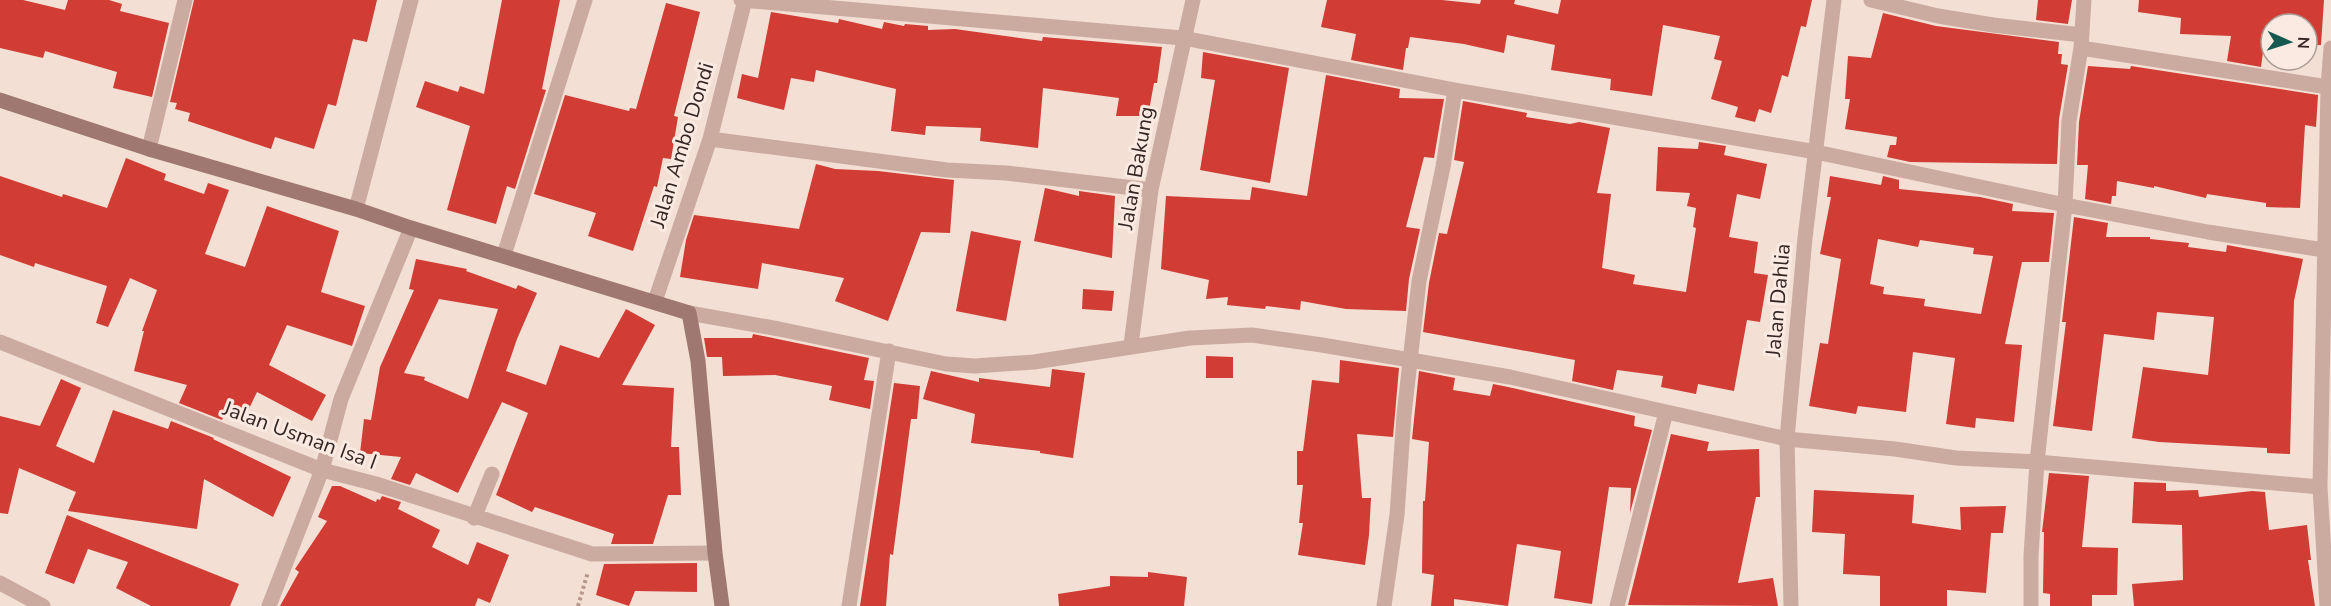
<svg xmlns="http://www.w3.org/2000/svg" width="2331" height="606" font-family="'Nunito Sans',sans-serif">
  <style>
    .building { fill: #d13c34; fill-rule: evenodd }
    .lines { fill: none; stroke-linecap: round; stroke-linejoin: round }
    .path { stroke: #b7958a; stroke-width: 4; stroke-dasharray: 3 3; stroke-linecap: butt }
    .street { stroke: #cbaba0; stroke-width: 15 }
    .secondary { stroke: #9f7971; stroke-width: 15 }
    .labels { text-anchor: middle; stroke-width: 6; stroke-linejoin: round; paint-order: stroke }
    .street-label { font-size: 21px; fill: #342624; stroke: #faeae1 }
  </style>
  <rect width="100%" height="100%" fill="#f3dfd4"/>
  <!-- building -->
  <path class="building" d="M0,0H23L65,10L68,0H109L122,4L120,11L169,23L152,97L113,88L117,72L45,51L43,58L0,48Z
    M194,0H377L367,42L353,39L336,106L328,104L314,149L275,137L271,149L188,121L190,113L175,109L177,103L170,102Z
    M502,0H560L542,89L546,90L515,189L507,186L496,224L447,210L470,126L416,107L425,81L458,92L460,86L484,94Z
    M1327,0H1442L1480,4L1481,0H1515L1514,4L1558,14L1561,0H1812L1806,27L1801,26L1788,77L1782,75L1771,113L1759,109L1755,122L1735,117L1738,107L1711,99L1722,61L1714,59L1720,36L1663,25L1652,96L1610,90L1611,79L1551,70L1555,45L1507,35L1504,53L1464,44L1410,37L1408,48H1406L1403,70L1351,60L1356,34L1321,27Z
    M2038,0H2072L2068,24L2036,20Z
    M2139,0H2324L2321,45H2307V24H2271V44H2264L2261,67L2227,61L2231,36L2180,34L2181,18L2138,12Z
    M666,3L700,12L674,116L678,117L671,159L663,158L657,187L654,186L633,251L588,236L596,213L534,194L565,95L629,111L630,108L636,109Z
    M771,12L838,23L839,19L882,29L884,22L904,26L905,24L928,26V30L955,29L1042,41L1043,37L1162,47L1157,83H1154L1148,116H1116L1119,98L1043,88L1038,148L980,141L981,128L926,126L925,135L891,131L896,89L816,70L814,82L791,78L784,110L737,98L742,74L758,78Z
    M1883,13L1936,26L2059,42L2058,54H2062L2061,64L2068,65L2059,119L2057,164L1910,162L1887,157L1890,145H1896L1897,137L1845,129L1850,99H1845L1848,56L1871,58Z
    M1203,52L1289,68L1270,183L1200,170L1215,80L1201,78Z
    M2088,66L2130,69L2131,66L2318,95L2316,127L2305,125L2300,208L2266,207V203L2207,194L2206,198L2154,186V188L2117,181L2116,196H2112L2111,204L2085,199L2088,165H2077L2079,122Z
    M1326,75L1400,89L1399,98L1444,99L1434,158L1424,157L1406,227L1420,229L1409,279L1406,311L1346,309L1301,301L1300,310L1266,306L1265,309L1227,305L1228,297L1206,299L1209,280L1161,269L1166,196L1250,200L1252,187L1307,196Z
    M1463,101L1527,113L1526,117L1570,124L1579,122L1610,128L1597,193L1611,194L1602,268L1635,275L1633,284L1686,292L1696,228L1693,227L1696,208L1687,206L1690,193L1656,191L1658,147L1698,149L1699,142L1726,146L1724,155L1767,164L1760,199L1737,194L1729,237L1758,242L1754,273L1768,275L1760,322L1747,320L1734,391L1698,384L1696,394L1661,387L1663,376L1617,370L1613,390L1572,381L1575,360L1423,332L1429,283L1439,233L1447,234L1464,162L1454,160Z
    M126,158L166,174L164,180L204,194L208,183L229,190L205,254L245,267L267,206L339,231L321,292L365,306L352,346L287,325L269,365L326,395L312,421L257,392L248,411L229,403L222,420L179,403L187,385L134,371L144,331H142L157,290L130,278L108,327L96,323L107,286L35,263L34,267L0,255V176L62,197L63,194L107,208Z
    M816,164L835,169L878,171L954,180L950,233L921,232L888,321L835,301L844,278L762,263L758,289L680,277L686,240L694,215L799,229Z
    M1830,176L1881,185L1883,176L1899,180V189L1980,197L2013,204L2012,211L2054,213L2049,262H2022L2005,344L2022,345L2014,422L1976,418L1975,428L1946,424L1955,358L1913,352L1906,412L1858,406L1856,414L1809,406L1820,343L1828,344L1841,259L1820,254L1831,197H1827ZM1878,239L1918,247L1920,240L1974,248L1973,254L1993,256L1981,314L1924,306L1925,299L1883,294L1884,287L1870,284Z
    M1045,188L1079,196V191L1115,196L1112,258L1034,241Z
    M2074,217L2108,223L2106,237H2150V239L2189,243L2188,247L2226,252L2227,245L2303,259L2294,301L2290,454L2267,453V448L2159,442L2132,438L2143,367L2208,375L2214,317L2157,312L2154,340L2104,334L2092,431L2053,426L2066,322H2062Z
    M971,231L1021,241L1006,321L956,311Z
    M416,259L467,269L466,271L516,289L518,285L537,293L517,339L506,371L546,385L560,345L599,358L626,309L655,325L622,385L674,388L671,447H679L681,495H668L653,544H611L614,534L535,507L532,512L496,495L528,413L502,402L458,493L416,473L410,485L391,479L401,457L360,453L364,419L371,420L380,367L414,290L409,289ZM439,299L498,309L468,399L424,380L425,377L404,373Z
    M1083,289L1114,291L1112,311L1082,309Z
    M753,334L869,358L864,380L874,381L870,409L829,400L832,386L775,375L723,376L722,357H707L704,338H752Z
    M1206,356L1233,357V378H1206Z
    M1340,360L1399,368L1393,437L1357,434L1362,498H1371L1369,535L1365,565L1298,555L1303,523H1299L1303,485H1297V451H1303L1312,380L1339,383Z
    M1052,369L1085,373L1073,458L1040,453V451L971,443L975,414L923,399L931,371L979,382V378L1050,387Z
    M1419,371L1455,378L1453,390L1490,396L1493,384L1508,387L1635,416L1634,426L1652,430L1630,513L1631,488L1609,487L1592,604L1554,598L1561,551L1517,544L1508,606L1454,599V606H1431L1434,575L1422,573L1423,501H1425L1429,442L1412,439Z
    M61,379L81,388L56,446L94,463L113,410L168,429L171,421L214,438L213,439L291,477L273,517L204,479L197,529L68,511L76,492L19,468L8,514L0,513V416L40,426Z
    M894,383L920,386L917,419H911L893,555L890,554L886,606H860Z
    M1671,434L1709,442L1707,451L1759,449L1760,497H1756L1738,583L1773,578L1778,606L1628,605Z
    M2049,473L2089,476L2082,547L2118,548L2117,595H2092V606H2050V594L2043,593L2044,532H2042Z
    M2134,482L2166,483V491L2198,490L2199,497L2252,491L2265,492L2269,530L2307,525L2311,560H2308L2315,606H2134L2132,584L2183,580L2182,525L2132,523Z
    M332,486H340L376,502L377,499L380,500L382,496L401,502L398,509L440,530L432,547L468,565L477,542L509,555L490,603L478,598L475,606H280L299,572L295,569L327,521L318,517Z
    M1814,490L1914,495L1912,523L1961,530L1960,507L2006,506L2003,533H1991L1986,593L1947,590V606H1880V576L1843,574L1845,534L1812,532Z
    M67,515L239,584L230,606H151L116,588L128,562L88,549L74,584L45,573Z
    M697,563V592L635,591L629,606L596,595L604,564Z
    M1148,572L1187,577L1184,606H1059L1058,594L1110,586V576L1148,577Z"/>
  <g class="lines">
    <!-- path -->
    <path class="path" d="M578,606L588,572"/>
    <!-- street -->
    <path class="street" d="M741,0L1183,38L1455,90L1816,152L2065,205L2208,232L2324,250
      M1871,0L1938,16L1993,25L2082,35
      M2081,48L2328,87
      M710,139L947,170L1006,173L1151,190
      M149,149L185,0
      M356,209L411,0
      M504,255L585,0
      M655,301L710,139L745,0
      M689,313L779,329L946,364L975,366L1034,362L1190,338L1252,335L1322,345L1510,377L1787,439L1895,449L1956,458L2037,462L2320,487
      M0,342L322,470L376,484L592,554L715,553
      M1131,345L1151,190L1193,0
      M474,518L492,474
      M0,583L43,606
      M269,606L322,470L341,399L411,228
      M849,606L889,351
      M1384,606L1397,515L1404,415L1419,281L1443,167L1455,90
      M1617,606L1666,412
      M1791,606L1787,439L1805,238L1834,0
      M2031,606V556L2037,462L2065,205L2069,121L2081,48L2084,0
      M2327,606L2320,487L2328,87L2331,48"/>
    <!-- secondary -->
    <path class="secondary" d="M0,100L149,149L356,209L411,228L689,313L698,361L715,553L722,606"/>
  </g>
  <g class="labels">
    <!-- street labels -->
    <g class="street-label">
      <text transform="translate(682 145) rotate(-73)" y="7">Jalan Ambo Dondi</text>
      <text transform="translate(1136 168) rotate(-80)" y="7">Jalan Bakung</text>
      <text transform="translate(1778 300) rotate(-85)" y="7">Jalan Dahlia</text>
      <text transform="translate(300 435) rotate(20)" y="7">Jalan Usman Isa I</text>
    </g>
  </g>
  <!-- north arrow -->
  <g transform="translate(2289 42) rotate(93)"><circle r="28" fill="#faeae1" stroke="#ab9c95" stroke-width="1.5"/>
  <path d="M0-4.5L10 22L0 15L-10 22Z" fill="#165950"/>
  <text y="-9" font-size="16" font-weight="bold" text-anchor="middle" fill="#342624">N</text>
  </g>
</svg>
